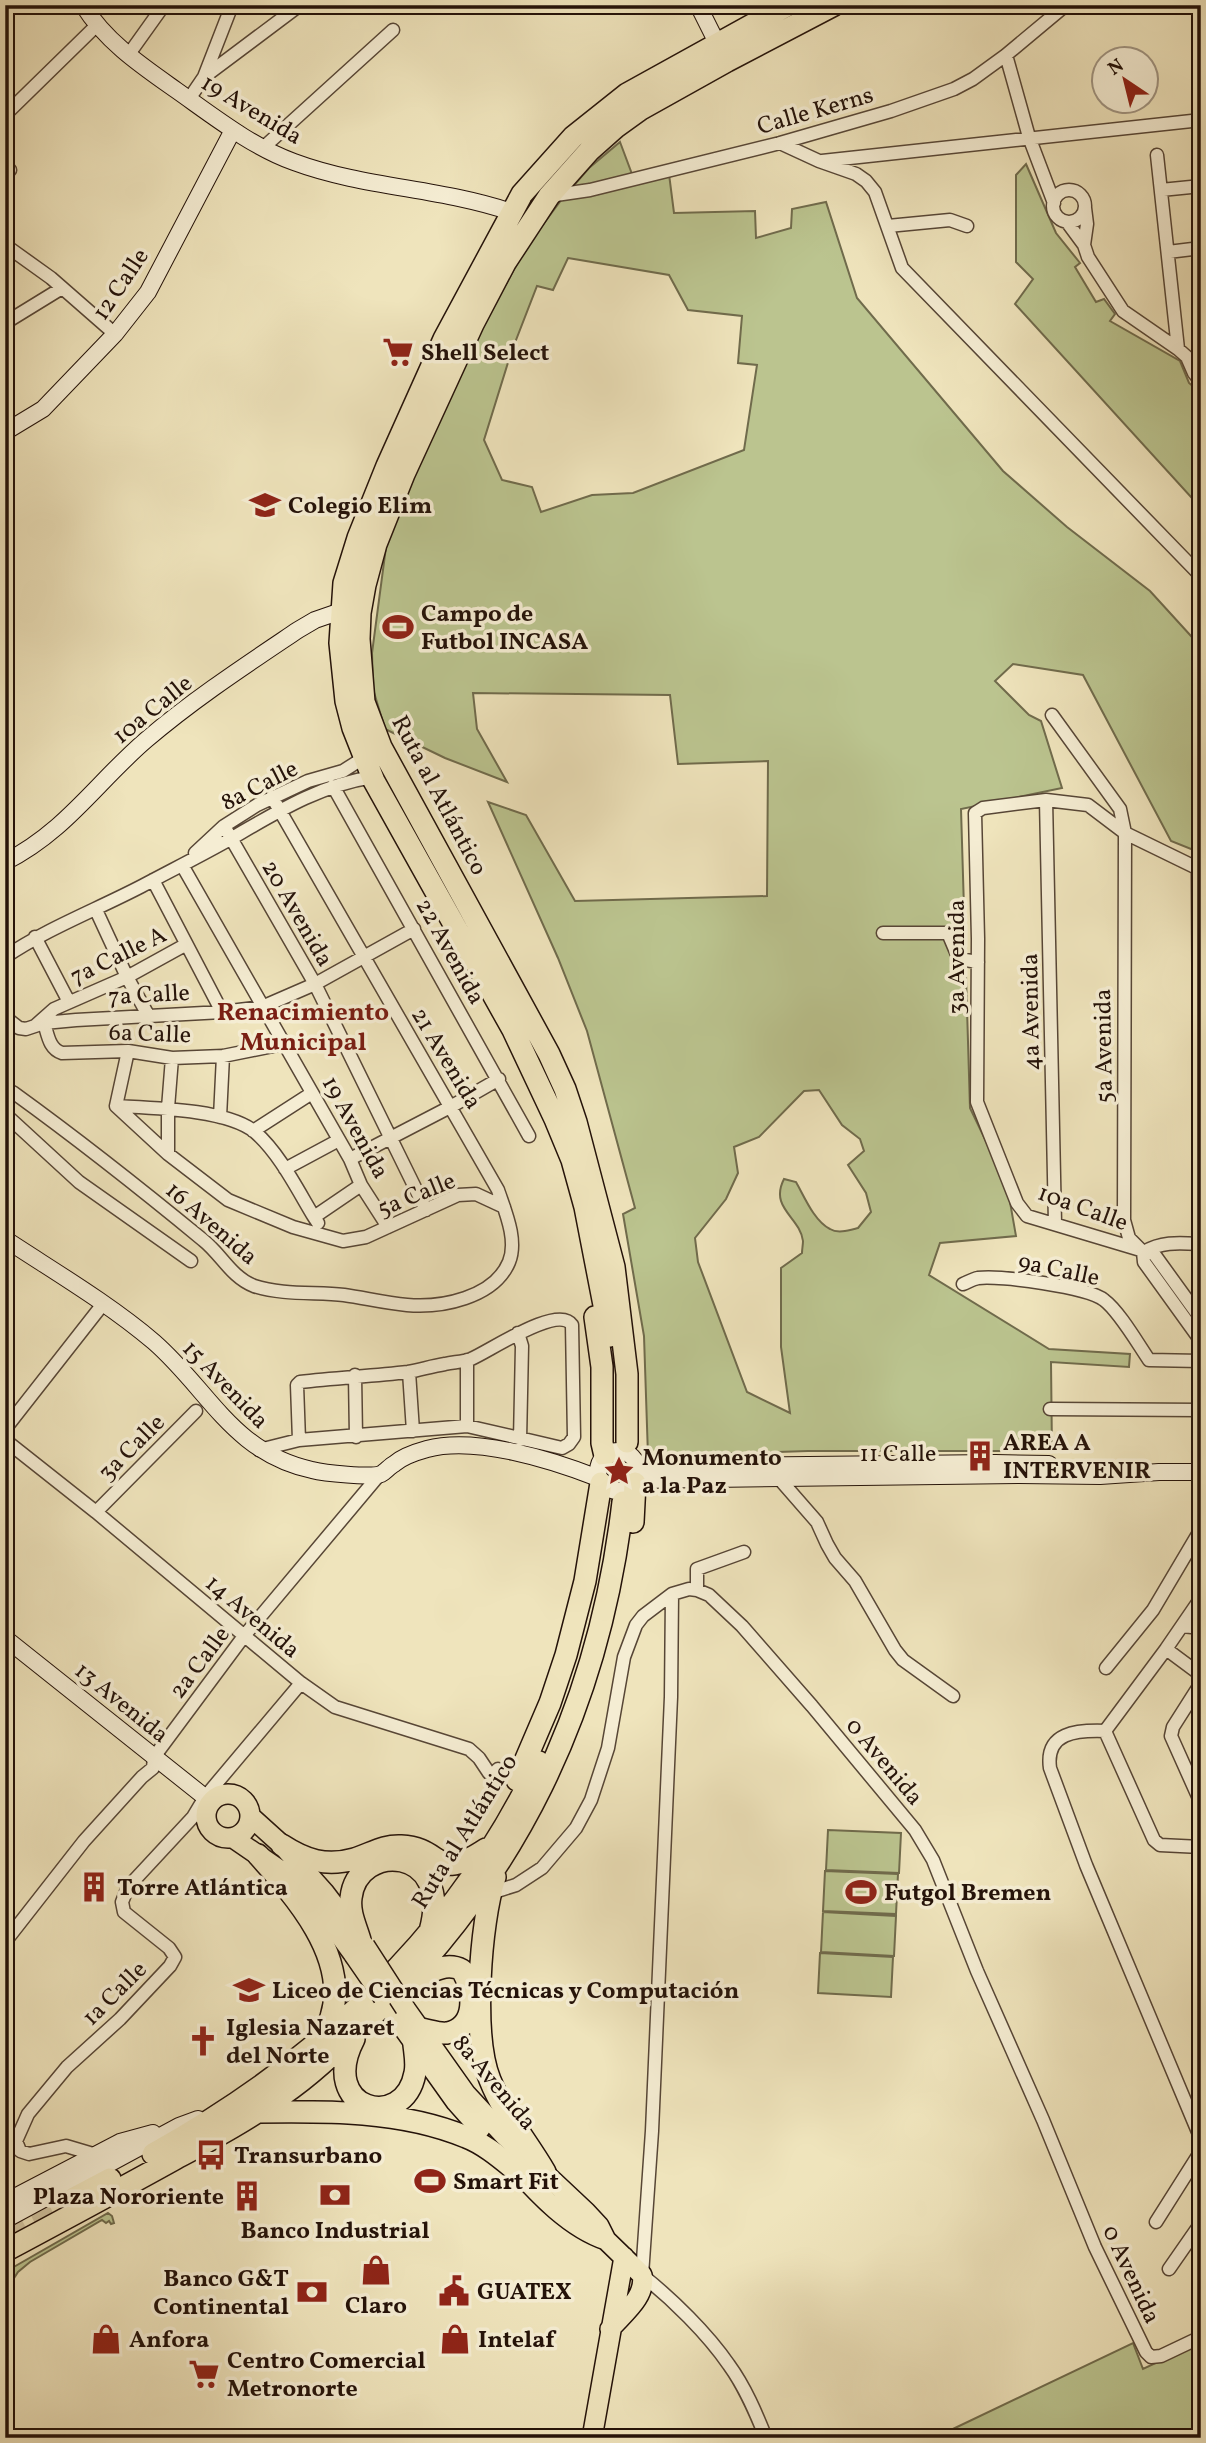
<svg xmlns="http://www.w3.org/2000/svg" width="1206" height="2443" font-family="Vollkorn,serif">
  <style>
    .green { fill: #bbc48f; stroke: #706b4c; stroke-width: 2; fill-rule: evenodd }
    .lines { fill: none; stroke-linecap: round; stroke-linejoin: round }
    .highway-tunnel { stroke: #d1c4a1; stroke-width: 21; stroke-dasharray: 21 10; stroke-linecap: butt }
    .street-casing { stroke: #574636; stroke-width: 15 }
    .secondary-casing { stroke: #241209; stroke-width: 18 }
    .primary-casing { stroke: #241209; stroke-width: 22 }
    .highway-casing { stroke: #241209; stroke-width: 24 }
    .street { stroke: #f5edd3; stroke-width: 12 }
    .secondary { stroke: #f5edd3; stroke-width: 16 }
    .primary { stroke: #efe4bc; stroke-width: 19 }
    .highway { stroke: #efe4bc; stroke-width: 21 }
    .primary-bridge-casing { stroke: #241209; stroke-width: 22; stroke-linecap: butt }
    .primary-bridge { stroke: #efe4bc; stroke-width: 19 }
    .labels { text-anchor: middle; stroke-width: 7; stroke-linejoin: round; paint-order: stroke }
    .street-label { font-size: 24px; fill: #241209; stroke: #f5edd3 }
    .poi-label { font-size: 24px; font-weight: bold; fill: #241209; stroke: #f5edd3; text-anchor: start }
    .neighbourhood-label { font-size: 26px; font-weight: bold; fill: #7a1f14; stroke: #f5edd3 }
  </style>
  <rect width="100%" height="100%" fill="#efe4bc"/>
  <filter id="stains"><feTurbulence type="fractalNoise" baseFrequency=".00286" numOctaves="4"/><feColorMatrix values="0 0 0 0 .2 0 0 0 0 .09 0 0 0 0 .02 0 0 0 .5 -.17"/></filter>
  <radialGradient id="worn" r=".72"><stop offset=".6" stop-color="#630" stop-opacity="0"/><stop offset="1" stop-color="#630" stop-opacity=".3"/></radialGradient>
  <!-- green -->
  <path class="green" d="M620,142L635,182L669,174L674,213L755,211L756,238L791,228L792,209L826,202L857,298L1003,471L1067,527L1150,591L1201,647V853L1171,841L1083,675L1013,664L995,681L1029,715L1041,721L1062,788L961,809L970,1108L1007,1185L1016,1236L940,1243L929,1275L1049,1349L1130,1354L1129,1367L1051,1362L1052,1451H808L648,1456L644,1336L623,1214L635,1208L587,1031L558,958L488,802L526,815L575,901L767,896L768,761L678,764L670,695L473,693L477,729L507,782L445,758L385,729L373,689L372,653L386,547L429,436L475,340L527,246L562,199L589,168ZM568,258L669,275L688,310L742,316L738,363L757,365L744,450L633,493L592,495L541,512L532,487L502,480L484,440L511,353L537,286L553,290ZM819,1090L842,1125L860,1139L864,1151L848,1165L866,1193L871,1212L858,1228C850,1230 838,1234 830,1229C814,1221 804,1196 796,1182L784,1179C769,1208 800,1217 803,1241C803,1245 802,1249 802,1253L781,1268V1347L790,1413L747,1392L698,1262L695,1238L726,1199L738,1173L734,1147L759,1137L804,1091Z
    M1026,164L1056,233L1080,263L1075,267L1096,302L1104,299L1115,314L1110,321L1180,361L1189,383L1201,393V508L1015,304L1033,279L1016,262V175Z
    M828,1830L901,1833L899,1873L826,1870Z
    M825,1871L898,1874L896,1914L823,1911Z
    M823,1912L896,1916L894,1956L821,1952Z
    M820,1953L893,1957L891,1997L818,1993Z
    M108,2213L112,2216L114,2223L111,2224L109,2221L106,2223L102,2220L30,2262L18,2272L5,2292V2272Z
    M1201,2342V2438H934L1133,2343L1143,2369Z"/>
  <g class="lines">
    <!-- highway-tunnel -->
    <path class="highway-tunnel" d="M610,1502L614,1441
      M5,2233L74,2198"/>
    <!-- street casing -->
    <g class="street-casing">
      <path id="street" d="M5,10L15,5
        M129,54L164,5
        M1006,55L1029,137L1054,203
        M204,77L300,5
        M189,99L204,77L232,5
        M5,115L96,26
        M780,143L819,161L856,174L866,181L875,192L902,268L1201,576
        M264,147L393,30
        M1157,155L1178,349
        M822,161L1201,120
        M5,165L10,170
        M1161,190L1201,186
        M1053 206a16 16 0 1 1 32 0a16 16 0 1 1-32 0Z
        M549,196L590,190L780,143L891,111L954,89L973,79L1006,55L1066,5
        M1067,222L1084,245L1088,257L1123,311L1178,349L1187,357L1194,373L1201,382
        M888,226L950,220L967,226
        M5,245L51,278L115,334
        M1084,245L1087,224L1085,208
        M1168,252L1201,248
        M5,323L62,288
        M1052,715L1120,809L1125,833L1124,1220L1129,1238L1143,1252L1144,1262L1201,1341
        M333,786L529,1136
        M1046,800L1055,1223
        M224,826L315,984L426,1210
        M195,853L224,826L257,805L308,781L343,771L365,757
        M182,865L350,1159L361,1185L388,1227
        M1198,870L1200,1244
        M1201,870L1125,833L1088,805L1046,800L983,808L975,813L978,939L977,1102L1017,1203L1027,1216L1154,1254L1201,1319
        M153,880L222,1012
        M96,910L127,977L148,1015
        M883,933H948L959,959L978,962
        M35,937L69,1002
        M5,957C48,928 96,910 142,886C172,870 202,855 232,838C277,812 320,785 373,777
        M5,1017L19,1028L26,1029L44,1023L76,1020L222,1012L262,1007L315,984L414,929
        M44,1023C48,1035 49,1049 62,1053L128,1051L172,1058L223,1056L283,1044
        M36,1025L54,1009L127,977L185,945
        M5,1088L14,1093C79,1140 141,1189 203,1240C221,1254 231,1277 254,1286C282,1295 315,1292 344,1295C365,1298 385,1303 407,1305C441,1308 494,1298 509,1262C518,1240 505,1211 498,1190L272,797
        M116,1106L168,1154L228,1200L293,1227L343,1241L366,1237L458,1195L476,1194L504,1207
        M116,1106C152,1108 227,1109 255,1132C280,1154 297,1189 314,1217
        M116,1106L128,1051
        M5,1114L79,1182L191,1261
        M220,1117L223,1056
        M253,1131L312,1093
        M168,1154V1108L172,1058
        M350,1159L452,1106L499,1079
        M285,1169L339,1140
        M318,1223L314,1217L361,1185
        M1144,1252C1162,1241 1180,1243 1201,1244
        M963,1284C968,1282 973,1279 978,1278C999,1275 1088,1287 1104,1300C1119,1311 1138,1344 1149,1360L1201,1361
        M518,1333L522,1346L520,1440
        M409,1372L413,1431
        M355,1375L356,1437
        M1050,1409L1201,1410
        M467,1426V1360
        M5,1429L103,1304
        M5,1440L96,1512L301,1683L335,1707L469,1749L479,1758L489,1773L493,1774L498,1769
        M259,1450L299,1440L467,1426L562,1448L569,1444L574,1437L572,1325C558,1304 490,1351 471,1359C463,1362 454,1362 445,1364C432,1366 420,1370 408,1372C372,1376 336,1378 300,1382L297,1385L299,1440
        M776,1475L817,1522L827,1544L835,1558L855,1581L895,1650L903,1660L953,1696
        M96,1512L196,1411
        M697,1590V1569L744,1552
        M672,1594L671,1697L652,2131L642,2275C672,2299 707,2333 729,2365C745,2387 756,2413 766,2438
        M1182,1626L1201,1628
        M1166,1649L1201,1675
        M1106,1668L1153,1610L1201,1529
        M1201,1683L1173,1727L1171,1736L1201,1803
        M1105,1731C1077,1730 1045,1732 1050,1768L1086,1865L1201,2139
        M1105,1731L1154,1840L1160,1845L1201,1847
        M1105,1731L1166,1649L1201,1598
        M491,1893L516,1885L542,1868L576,1828L591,1800L608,1748L624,1657L636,1625L643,1616L672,1594L689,1589L697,1590L709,1595L742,1626L812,1706L915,1830L933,1860L977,1971L1043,2120L1095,2247L1146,2352L1151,2357L1161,2356L1201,2337
        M5,1942L84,1841L142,1777L153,1768L154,1757L244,1636L380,1474
        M93,2154L66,2146L29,2154L20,2151L16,2141L28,2114L67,2067L120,2019L170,1966L175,1957L169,1948L124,1912L122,1902L128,1887L193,1817L205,1797L301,1683
        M1156,2222L1201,2151
        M1169,2269L1201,2223"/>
    </g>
    <!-- secondary casing -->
    <g class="secondary-casing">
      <path id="secondary" d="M83,5C106,42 142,66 176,90C213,116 252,147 294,162C364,188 441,188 511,212
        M698,5L717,43
        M5,432L43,409L115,334L148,292L233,130
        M5,862C65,832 97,782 146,740C194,699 246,665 298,630L315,620L341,611
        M5,1239C55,1272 108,1303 154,1342C209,1390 233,1453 312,1470C324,1473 371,1478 381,1474C385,1472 390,1466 394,1464C403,1456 416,1452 427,1449C476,1436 552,1460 598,1478
        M598 1471a20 20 0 1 1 40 0a20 20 0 1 1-40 0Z
        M638,1467L995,1463L1049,1464
        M637,1480L1019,1475L1100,1476L1159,1472H1201
        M5,1638L211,1802
        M5,2202L120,2142L153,2133
        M5,2220L179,2126L198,2119"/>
    </g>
    <!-- primary casing -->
    <g class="primary-casing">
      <path id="primary" d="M206 1816a22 22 0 1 1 44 0a22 22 0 1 1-44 0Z
        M251,1817L282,1845L324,1892L356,1934
        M233,1838L293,1879L311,1896L354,1955
        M405,2008L466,2094L504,2135L586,2212L599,2226L606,2240L642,2275C647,2296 623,2314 610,2329
        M394,2015L456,2102L480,2129
        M514,2167C539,2195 570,2228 606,2240
        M592,2438L624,2257"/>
    </g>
    <!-- highway casing -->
    <g class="highway-casing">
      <path id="highway" d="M595,1317L602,1367V1443L605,1456
        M610,1336L585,1207L572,1160L555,1119L513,1030L374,781L353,728L346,701L340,643L344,583L358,538L387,466L444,339L522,194L573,137L627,94L788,5
        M627,1442V1374L614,1267L576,1122L565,1089L549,1054L381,747L364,702L359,639L360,613L365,585L376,544L404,474L473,324L505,263L549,196L589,151L616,127L641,109L727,61L834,5
        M633,1522L635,1483
        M517,1780L550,1703L566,1655L585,1581L601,1483
        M282,1845C305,1860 326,1867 354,1859C371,1854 383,1845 401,1846C445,1848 433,1884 486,1849
        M258,1855C294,1895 350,1957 331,2017C329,2024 324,2030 321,2036
        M495,1877C480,1923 472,2036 490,2080C503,2113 527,2141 545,2172
        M360,1940C356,1926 349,1913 351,1898C357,1841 454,1845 430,1931
        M414,1981C429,1973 445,1961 462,1970C474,1990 478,2028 447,2033C438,2034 429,2030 420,2029
        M354,2039C317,2110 404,2133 415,2073C417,2064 415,2054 414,2045
        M258,2112C326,2111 401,2110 466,2137C487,2145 506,2163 524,2177
        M153,2154C319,2061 456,1937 539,1762
        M74,2198L110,2179
        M5,2251C61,2221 117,2191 173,2160C210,2140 248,2120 282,2095C313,2074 339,2048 366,2022C517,1879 599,1708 623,1502"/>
    </g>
    <!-- street -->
    <use href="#street" class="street"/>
    <!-- secondary -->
    <use href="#secondary" class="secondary"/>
    <!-- primary -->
    <use href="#primary" class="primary"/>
    <!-- highway -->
    <use href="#highway" class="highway"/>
    <!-- primary-bridge casing -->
    <g class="primary-bridge-casing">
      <path id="primary-bridge" d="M365,1946L405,2008
        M354,1955L383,1997"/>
    </g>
    <!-- primary-bridge -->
    <use href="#primary-bridge" class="primary-bridge"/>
  </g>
  <!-- icons -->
  <defs>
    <g id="supermarket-bare" transform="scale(2.415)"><path d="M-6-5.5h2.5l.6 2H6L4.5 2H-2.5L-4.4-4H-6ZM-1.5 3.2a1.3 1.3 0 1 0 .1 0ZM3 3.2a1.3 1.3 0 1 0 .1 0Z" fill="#8f2418" stroke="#f5edd3" stroke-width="2.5" paint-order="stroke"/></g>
    <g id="school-bare" transform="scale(2.415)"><path d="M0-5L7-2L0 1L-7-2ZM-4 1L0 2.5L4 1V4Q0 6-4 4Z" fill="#8f2418" stroke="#f5edd3" stroke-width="2.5" paint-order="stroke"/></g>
    <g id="stadium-bare" transform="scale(2.415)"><path d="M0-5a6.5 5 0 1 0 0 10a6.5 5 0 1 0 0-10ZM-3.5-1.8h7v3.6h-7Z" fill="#8f2418" stroke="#f5edd3" stroke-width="2.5" paint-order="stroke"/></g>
    <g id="building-bare" transform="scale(2.415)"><path d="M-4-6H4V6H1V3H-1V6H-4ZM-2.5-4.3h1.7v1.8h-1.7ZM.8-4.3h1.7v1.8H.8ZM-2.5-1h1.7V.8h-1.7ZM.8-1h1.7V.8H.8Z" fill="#8f2418" stroke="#f5edd3" stroke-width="2.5" paint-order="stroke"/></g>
    <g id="sight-bare" transform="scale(2.415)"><path d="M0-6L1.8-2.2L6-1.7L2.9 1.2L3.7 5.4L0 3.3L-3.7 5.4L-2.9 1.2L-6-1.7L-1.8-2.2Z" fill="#8f2418" stroke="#f5edd3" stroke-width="2.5" paint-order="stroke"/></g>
    <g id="church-bare" transform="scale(2.415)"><path d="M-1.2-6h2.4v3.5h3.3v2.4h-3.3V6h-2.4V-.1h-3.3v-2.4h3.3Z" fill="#8f2418" stroke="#f5edd3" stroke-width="2.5" paint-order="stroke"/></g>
    <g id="bus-bare" transform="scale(2.415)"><path d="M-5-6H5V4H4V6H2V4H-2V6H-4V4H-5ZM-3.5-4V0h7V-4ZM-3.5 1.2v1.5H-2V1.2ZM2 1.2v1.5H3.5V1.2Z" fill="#8f2418" stroke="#f5edd3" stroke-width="2.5" paint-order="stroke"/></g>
    <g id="bank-bare" transform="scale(2.415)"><path d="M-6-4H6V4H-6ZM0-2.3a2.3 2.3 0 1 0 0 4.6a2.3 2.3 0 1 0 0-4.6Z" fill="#8f2418" stroke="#f5edd3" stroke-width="2.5" paint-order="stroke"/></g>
    <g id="shop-bare" transform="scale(2.415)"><path d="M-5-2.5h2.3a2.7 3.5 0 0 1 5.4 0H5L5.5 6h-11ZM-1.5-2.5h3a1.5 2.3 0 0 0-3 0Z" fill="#8f2418" stroke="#f5edd3" stroke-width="2.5" paint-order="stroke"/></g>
    <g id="civic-bare" transform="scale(2.415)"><path d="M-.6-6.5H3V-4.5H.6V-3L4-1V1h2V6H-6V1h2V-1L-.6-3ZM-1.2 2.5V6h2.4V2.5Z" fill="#8f2418" stroke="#f5edd3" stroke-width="2.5" paint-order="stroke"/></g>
  </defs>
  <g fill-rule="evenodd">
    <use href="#supermarket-bare" x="398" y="352"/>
    <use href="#school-bare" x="265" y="505"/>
    <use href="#stadium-bare" x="398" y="627"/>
    <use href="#building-bare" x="980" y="1456"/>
    <use href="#sight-bare" x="619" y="1471"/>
    <use href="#building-bare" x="94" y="1887"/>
    <use href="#stadium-bare" x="861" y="1892"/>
    <use href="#school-bare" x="249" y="1990"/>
    <use href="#church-bare" x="203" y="2041"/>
    <use href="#bus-bare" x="211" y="2155"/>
    <use href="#stadium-bare" x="430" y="2181"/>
    <use href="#bank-bare" x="335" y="2195"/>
    <use href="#building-bare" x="247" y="2196"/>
    <use href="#shop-bare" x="376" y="2270"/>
    <use href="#civic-bare" x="454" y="2291"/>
    <use href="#bank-bare" x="312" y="2292"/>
    <use href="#shop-bare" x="106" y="2339"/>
    <use href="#shop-bare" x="455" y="2339"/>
    <use href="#supermarket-bare" x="204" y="2374"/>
  </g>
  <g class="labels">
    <!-- street labels -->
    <g class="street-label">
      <text transform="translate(252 109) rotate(31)" y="8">19 Avenida</text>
      <text transform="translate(815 110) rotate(-16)" y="8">Calle Kerns</text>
      <text transform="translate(120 284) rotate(-56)" y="8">12 Calle</text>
      <text transform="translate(152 709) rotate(-39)" y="8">10a Calle</text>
      <text transform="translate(259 785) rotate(-27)" y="8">8a Calle</text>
      <text transform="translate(440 795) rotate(62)" y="8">Ruta al Atlántico</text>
      <text transform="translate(298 913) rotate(60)" y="8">20 Avenida</text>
      <text transform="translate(451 951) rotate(61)" y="8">22 Avenida</text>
      <text transform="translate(118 955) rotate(-26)" y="8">7a Calle A</text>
      <text transform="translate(956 957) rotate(-90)" y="8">3a Avenida</text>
      <text transform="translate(149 994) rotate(-3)" y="8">7a Calle</text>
      <text transform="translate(1030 1012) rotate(-91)" y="8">4a Avenida</text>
      <text transform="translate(150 1033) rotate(2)" y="8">6a Calle</text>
      <text transform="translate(1103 1046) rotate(-91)" y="8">5a Avenida</text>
      <text transform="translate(447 1058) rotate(59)" y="8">21 Avenida</text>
      <text transform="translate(356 1127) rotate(61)" y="8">19 Avenida</text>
      <text transform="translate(416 1194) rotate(-22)" y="8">5a Calle</text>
      <text transform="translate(1083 1207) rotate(20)" y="8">10a Calle</text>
      <text transform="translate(212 1223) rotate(41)" y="8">16 Avenida</text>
      <text transform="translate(1059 1269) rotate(12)" y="8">9a Calle</text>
      <text transform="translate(226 1384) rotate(46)" y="8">15 Avenida</text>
      <text transform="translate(131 1447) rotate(-45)" y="8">3a Calle</text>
      <text x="898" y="1461">11 Calle</text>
      <text transform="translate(253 1616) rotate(40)" y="8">14 Avenida</text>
      <text transform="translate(199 1662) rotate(-53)" y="8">2a Calle</text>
      <text transform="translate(122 1702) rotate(39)" y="8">13 Avenida</text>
      <text transform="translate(885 1761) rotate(50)" y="8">0 Avenida</text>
      <text transform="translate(464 1831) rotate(-58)" y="8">Ruta al Atlántico</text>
      <text transform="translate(114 1993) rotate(-45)" y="8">1a Calle</text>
      <text transform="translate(495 2082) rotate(50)" y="8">8a Avenida</text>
      <text transform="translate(1132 2274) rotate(65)" y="8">0 Avenida</text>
    </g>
    <!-- poi labels -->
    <g class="poi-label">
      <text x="421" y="360">Shell Select</text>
      <text x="288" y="513">Colegio Elim</text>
      <text x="421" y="621">Campo de<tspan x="421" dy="28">Futbol INCASA</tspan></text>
      <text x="1003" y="1450">AREA A<tspan x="1003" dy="28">INTERVENIR</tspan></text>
      <text x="642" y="1465">Monumento<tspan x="642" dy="28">a la Paz</tspan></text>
      <text x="117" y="1895">Torre Atlántica</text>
      <text x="884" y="1900">Futgol Bremen</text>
      <text x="272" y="1998">Liceo de Ciencias Técnicas y Computación</text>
      <text x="226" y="2035">Iglesia Nazaret<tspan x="226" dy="28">del Norte</tspan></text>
      <text x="234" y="2163">Transurbano</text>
      <text x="453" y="2189">Smart Fit</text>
      <text x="224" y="2204" text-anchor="end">Plaza Nororiente</text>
      <text x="335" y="2238" text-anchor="middle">Banco Industrial</text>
      <text x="289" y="2286" text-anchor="end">Banco G&amp;T<tspan x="289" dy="28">Continental</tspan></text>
      <text x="477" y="2299">GUATEX</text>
      <text x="376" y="2313" text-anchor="middle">Claro</text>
      <text x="129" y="2347">Anfora</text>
      <text x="478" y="2347">Intelaf</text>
      <text x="227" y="2368">Centro Comercial<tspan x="227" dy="28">Metronorte</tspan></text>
    </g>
    <!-- neighbourhood labels -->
    <g class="neighbourhood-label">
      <text x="303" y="1020">Renacimiento<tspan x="303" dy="30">Municipal</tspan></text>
    </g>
  </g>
  <!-- margin -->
  <rect width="1206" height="2443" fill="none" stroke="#efe4bc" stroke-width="28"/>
  <rect x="7" y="7" width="1192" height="2429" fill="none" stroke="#241209" stroke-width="3.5"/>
  <rect x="14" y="14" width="1178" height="2415" fill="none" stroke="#241209" stroke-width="2"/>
  <!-- north arrow -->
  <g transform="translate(1125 80) rotate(325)"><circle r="33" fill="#f5edd3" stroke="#a19582" stroke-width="2"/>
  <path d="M0-5L12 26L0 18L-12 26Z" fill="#8f2418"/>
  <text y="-10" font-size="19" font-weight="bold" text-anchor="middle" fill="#241209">N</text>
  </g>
  <rect width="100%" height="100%" filter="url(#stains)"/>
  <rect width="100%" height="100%" fill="url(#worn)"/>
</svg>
